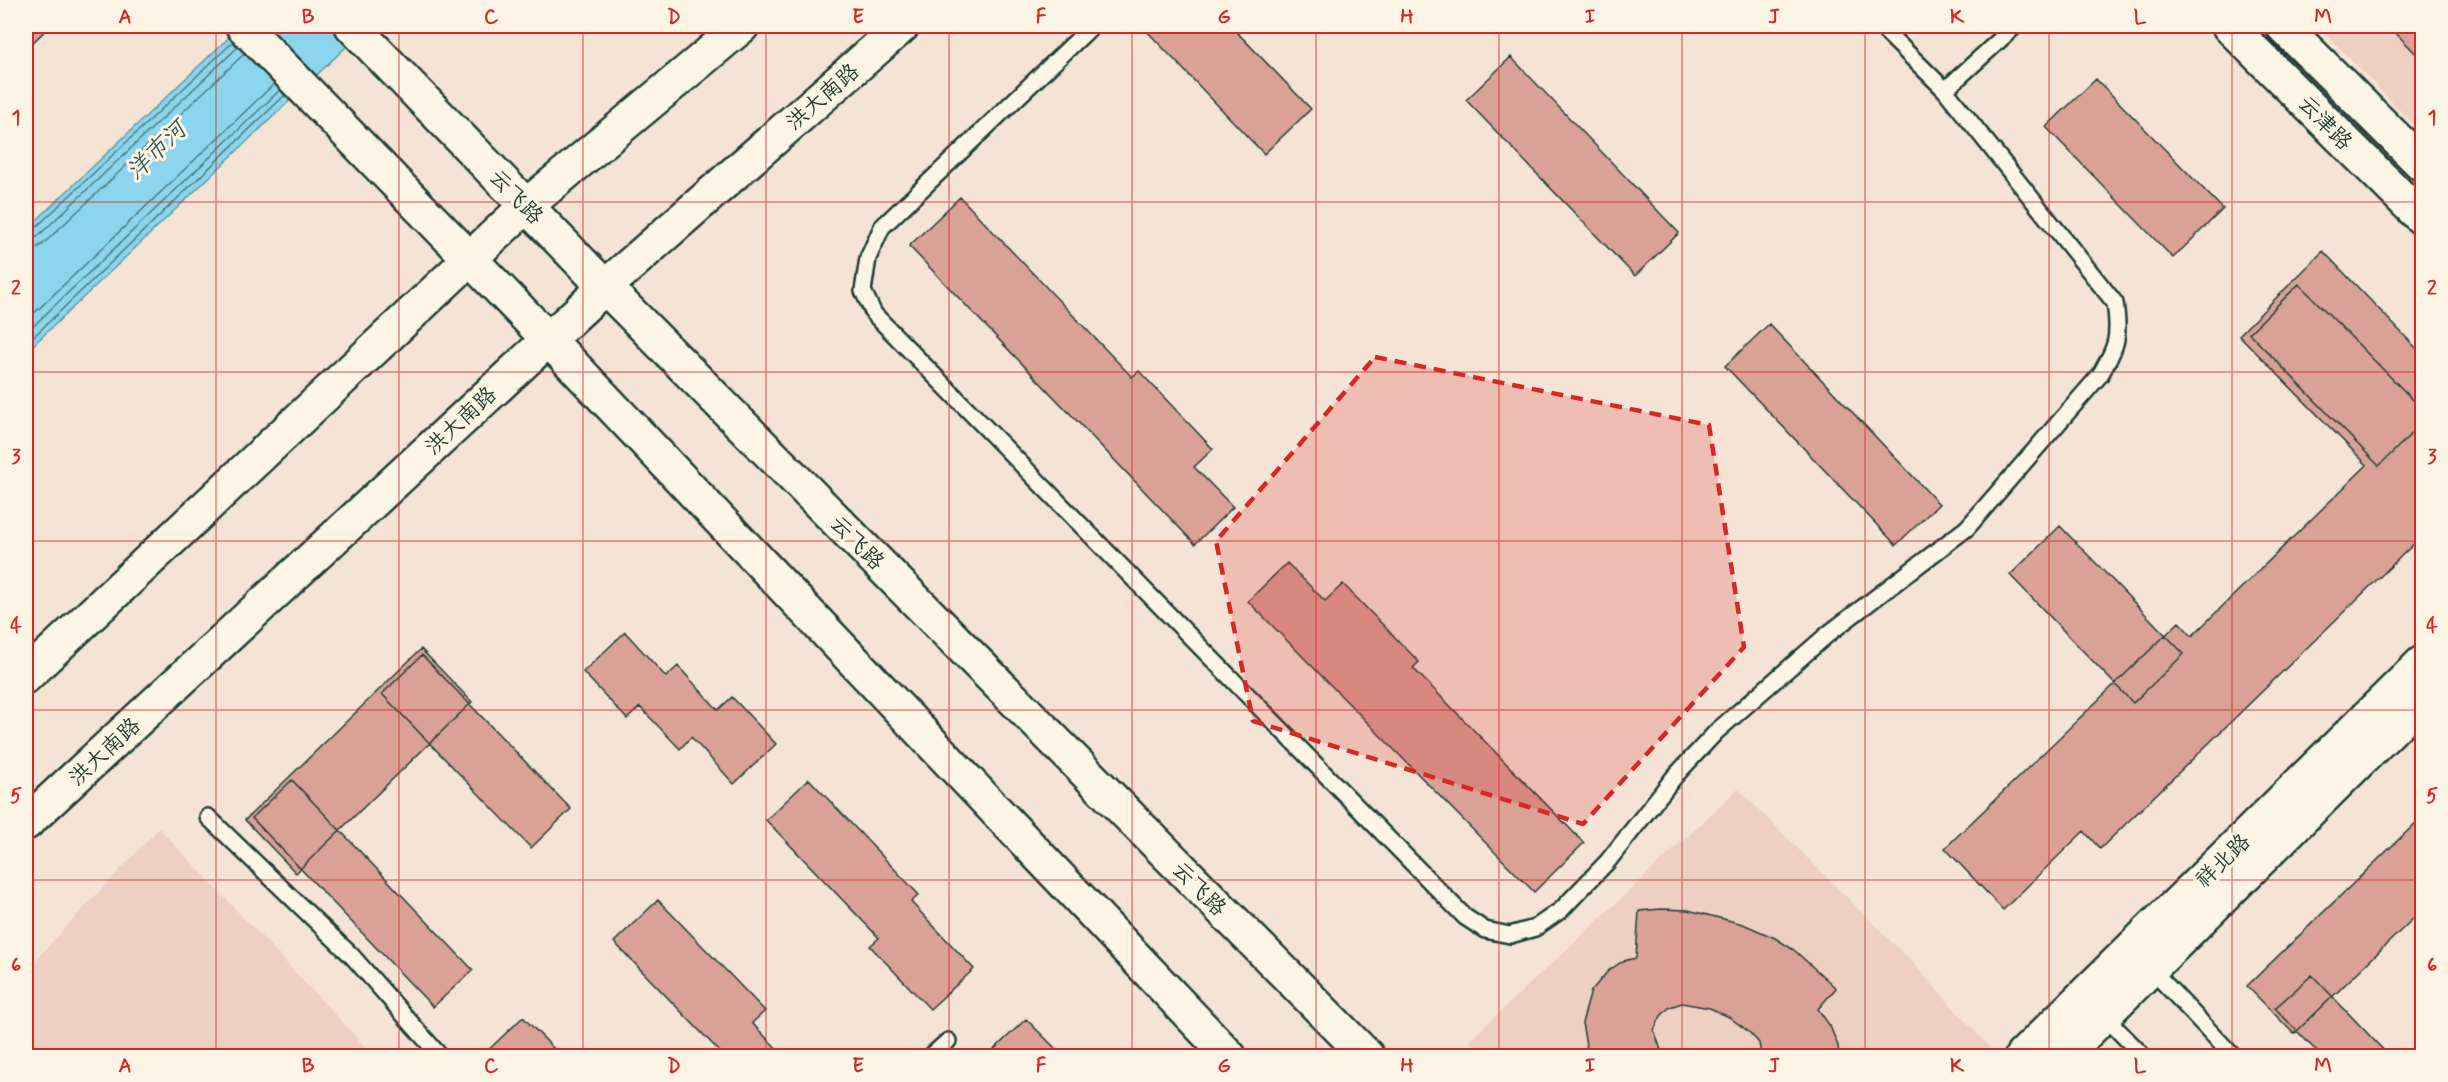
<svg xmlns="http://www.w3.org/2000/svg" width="2448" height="1082" font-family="Mynerve,'LXGW WenKai TC',sans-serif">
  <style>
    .built { fill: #edd0c2 }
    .water { fill: #8cd6ed; stroke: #6099a3; stroke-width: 1.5 }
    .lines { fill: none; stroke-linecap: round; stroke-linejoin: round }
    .shore { stroke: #4b7a7e; stroke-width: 1.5 }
    .building { fill: #daa196; stroke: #1f3d34; stroke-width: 1.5 }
    .lane-casing { stroke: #1f3d34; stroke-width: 20 }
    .secondary-casing { stroke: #1f3d34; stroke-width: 38 }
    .lane { stroke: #fcf5e5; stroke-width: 15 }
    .secondary { stroke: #fcf5e5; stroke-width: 33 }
    .marked { fill: #d62828; fill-opacity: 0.2; stroke: #d62828; stroke-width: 4.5; stroke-dasharray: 12 8; stroke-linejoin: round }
    .grid { fill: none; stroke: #d62828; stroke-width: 1.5; stroke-opacity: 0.55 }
    .labels { text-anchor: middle; stroke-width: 6; stroke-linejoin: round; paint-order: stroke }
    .street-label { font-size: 22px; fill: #1f3d34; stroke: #fcf5e5 }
    .water-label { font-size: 24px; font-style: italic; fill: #355c59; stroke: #fcf5e5 }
    .neatline { fill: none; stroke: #d62828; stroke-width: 2 }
    .grid-label { font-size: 20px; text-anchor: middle; font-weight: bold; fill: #d62828 }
  </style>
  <rect width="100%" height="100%" fill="#f5e4d5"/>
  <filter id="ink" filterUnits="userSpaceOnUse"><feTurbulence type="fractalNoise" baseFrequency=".0167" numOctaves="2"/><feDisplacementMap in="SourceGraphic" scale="12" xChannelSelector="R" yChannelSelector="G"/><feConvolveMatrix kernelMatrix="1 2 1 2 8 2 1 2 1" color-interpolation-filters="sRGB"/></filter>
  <g filter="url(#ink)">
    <!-- built -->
    <path class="built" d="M2318,26H2422V133Z
      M1738,789L1911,961L1991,1049L1983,1056H1484L1470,1040Z
      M159,828L374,1056H26V970Z"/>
    <!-- water -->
    <path class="water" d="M241,26H368L26,352V230Z"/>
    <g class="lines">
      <!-- shore -->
      <path class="shore" d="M26,233L32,231L233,42
        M26,241L37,237L238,47
        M26,250L35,249L43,244L245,53
        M26,321L274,84
        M26,333L280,90
        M26,344L285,95"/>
    </g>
    <!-- building -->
    <path class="building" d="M26,26H50L26,49Z
      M1145,26H1231L1311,109L1264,154L1143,27Z
      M2389,26H2422V60Z
      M1511,57L1679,233L1635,276L1466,100Z
      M2096,79L2223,209L2173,258L2046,127Z
      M960,197L1132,377L1139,371L1213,449L1194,467L1233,507L1195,544L909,246Z
      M2323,251L2422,354V536L2100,849L2084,831L2003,910L1945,848L2179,622L2192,636L2367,465L2239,335Z
      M2299,284L2422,409V423L2379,466L2249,333Z
      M1769,324L1939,504L1896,545L1725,366Z
      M2060,526L2184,654L2133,703L2010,575Z
      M1287,563L1325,601L1343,584L1419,662L1413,668L1584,843L1534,892L1248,601Z
      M625,632L666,677L678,666L718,710L732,697L776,744L734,784L691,737L680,749L640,707L627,719L583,672Z
      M421,649L472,702L296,873L245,820Z
      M422,655L571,809L531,848L382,694Z
      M809,779L919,895L911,902L974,969L930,1009L870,946L879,938L766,820Z
      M292,780L473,970L433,1007L252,818Z
      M2422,817V910L2294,1034L2247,986Z
      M658,900L765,1011L752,1023L784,1056H718L721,1053L614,942Z
      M1661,909L1688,910L1743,924L1775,938L1794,950L1836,988L1818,1009L1830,1026L1838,1046L1839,1056H1761L1759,1043L1749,1032L1729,1017L1710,1008L1682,1003L1670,1007L1661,1016L1654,1030L1663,1056H1588L1582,1023L1591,991L1608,971L1623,961L1636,958L1639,911Z
      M2312,975L2389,1056H2321L2275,1008Z
      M523,1017L561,1056H482Z
      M1026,1019L1063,1056H987Z"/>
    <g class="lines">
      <!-- lane casing -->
      <g class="lane-casing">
        <path id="lane" d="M1092,26L882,227L868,258L863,291L874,314L1465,917L1485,930L1510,935L1535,928L1561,910L1608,861L1675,776L1717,731L1828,634L1967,528L2100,375C2117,346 2120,337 2115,303L1945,90
          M1880,26L1945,90L2015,26
          M208,817L352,956L440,1056
          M2151,969L2233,1056
          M2104,1016L2143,1056
          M931,1056L948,1041"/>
      </g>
      <!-- secondary casing -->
      <g class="secondary-casing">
        <path id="secondary" d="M243,26L548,339L1229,1056
          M352,26L605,287L1367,1056
          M2229,26L2422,218
          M2283,26L2422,164
          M26,676L526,206L742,26
          M26,823L605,287L902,26
          M2022,1056L2422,663
          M2063,1056L2422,699"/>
      </g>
      <!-- lane -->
      <use href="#lane" class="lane"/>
      <!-- secondary -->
      <use href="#secondary" class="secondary"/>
    </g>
  </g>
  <!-- marked area -->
  <path class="marked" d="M1375,357L1709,425L1744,647L1583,824L1253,721L1216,541Z"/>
  <!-- grid -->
  <path class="grid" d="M216,26V1056M399,26V1056M583,26V1056M766,26V1056M949,26V1056M1132,26V1056M1316,26V1056M1499,26V1056M1682,26V1056M1865,26V1056M2049,26V1056M2232,26V1056M26,202H2422M26,372H2422M26,541H2422M26,710H2422M26,880H2422"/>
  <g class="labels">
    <!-- street labels -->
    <g class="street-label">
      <text transform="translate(822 96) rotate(-41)" y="8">洪大南路</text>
      <text transform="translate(2326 122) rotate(45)" y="8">云津路</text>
      <text transform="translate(517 196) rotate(46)" y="8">云飞路</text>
      <text transform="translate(460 420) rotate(-43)" y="8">洪大南路</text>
      <text transform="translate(858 542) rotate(45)" y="8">云飞路</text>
      <text transform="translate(104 751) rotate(-43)" y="8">洪大南路</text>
      <text transform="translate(2222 860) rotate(-44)" y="8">祥北路</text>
      <text transform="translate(1200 888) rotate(45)" y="8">云飞路</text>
    </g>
    <!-- water labels -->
    <g class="water-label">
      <text transform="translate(156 150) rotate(-44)" y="8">洋市河</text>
    </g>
  </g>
  <!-- margin -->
  <rect width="2448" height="1082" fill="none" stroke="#fcf5e5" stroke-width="66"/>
  <rect x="33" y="33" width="2382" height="1016" class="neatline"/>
  <g class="grid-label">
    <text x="125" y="23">A</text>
    <text x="308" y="23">B</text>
    <text x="491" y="23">C</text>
    <text x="674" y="23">D</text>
    <text x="858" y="23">E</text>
    <text x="1041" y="23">F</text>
    <text x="1224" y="23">G</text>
    <text x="1407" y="23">H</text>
    <text x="1590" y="23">I</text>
    <text x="1774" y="23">J</text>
    <text x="1957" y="23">K</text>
    <text x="2140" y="23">L</text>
    <text x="2323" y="23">M</text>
    <text x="16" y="124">1</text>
    <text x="2432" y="124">1</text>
    <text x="16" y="294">2</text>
    <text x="2432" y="294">2</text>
    <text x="16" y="463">3</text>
    <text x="2432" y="463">3</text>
    <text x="16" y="632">4</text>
    <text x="2432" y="632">4</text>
    <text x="16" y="802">5</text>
    <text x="2432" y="802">5</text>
    <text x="16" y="971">6</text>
    <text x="2432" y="971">6</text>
    <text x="125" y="1072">A</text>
    <text x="308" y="1072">B</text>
    <text x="491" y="1072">C</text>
    <text x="674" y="1072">D</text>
    <text x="858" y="1072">E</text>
    <text x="1041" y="1072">F</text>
    <text x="1224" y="1072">G</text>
    <text x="1407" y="1072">H</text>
    <text x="1590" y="1072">I</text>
    <text x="1774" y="1072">J</text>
    <text x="1957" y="1072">K</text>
    <text x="2140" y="1072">L</text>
    <text x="2323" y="1072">M</text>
  </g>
</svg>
